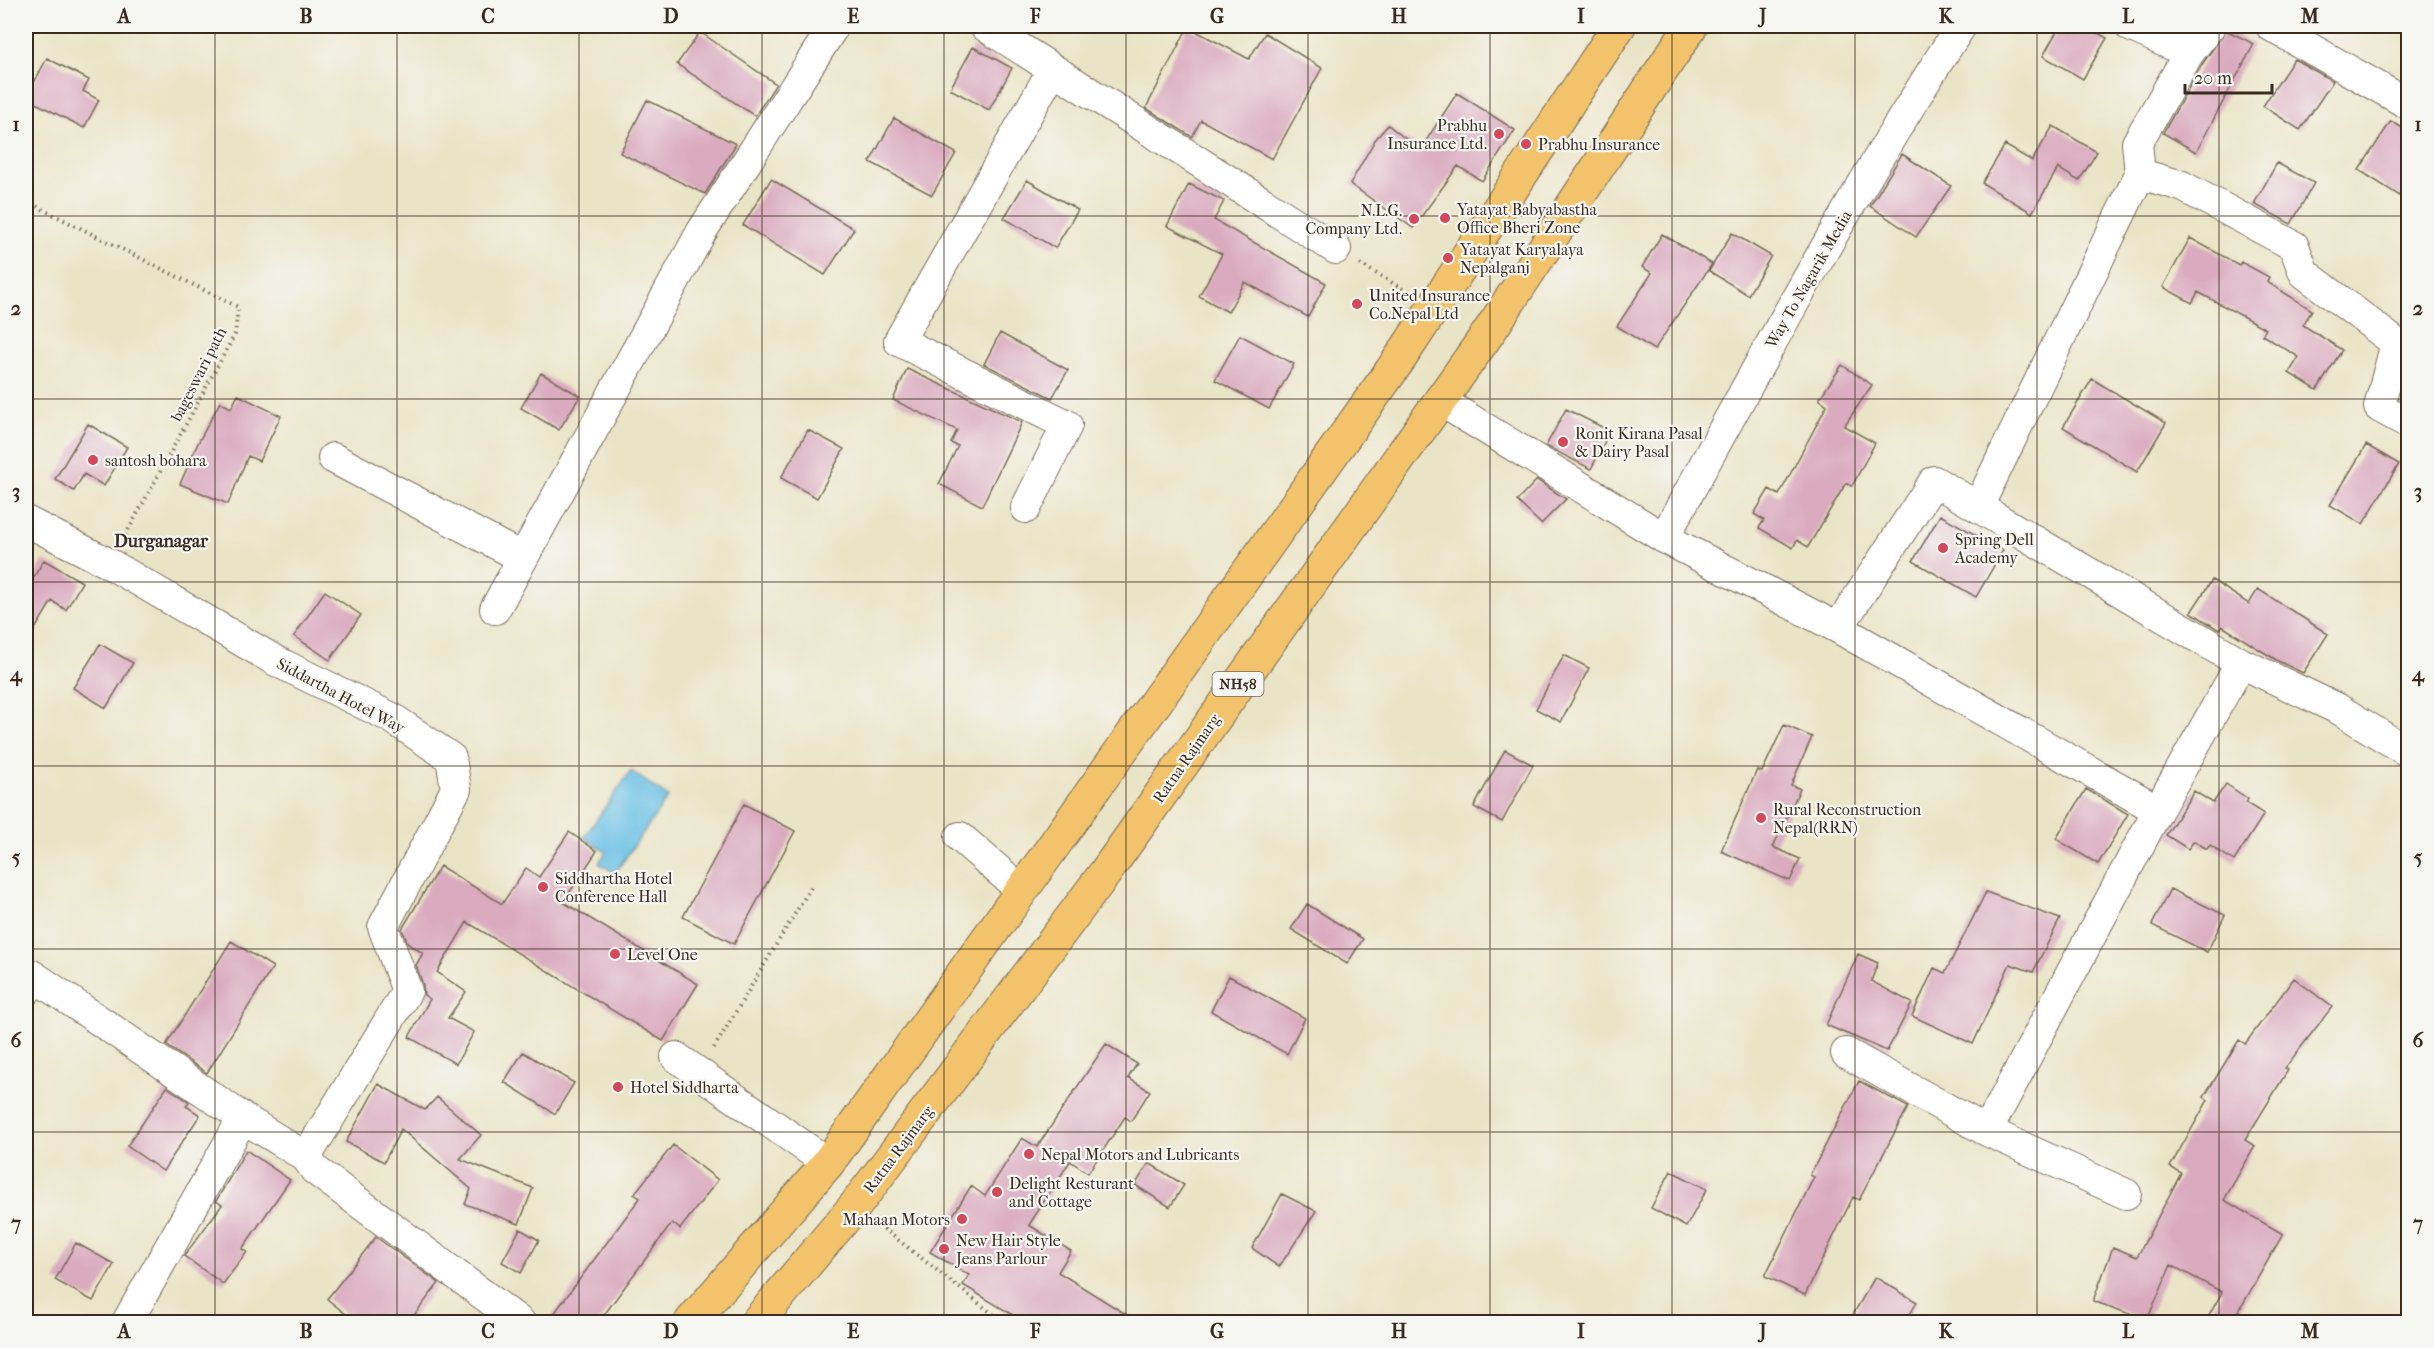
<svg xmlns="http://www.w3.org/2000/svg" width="2434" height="1348" font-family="'IM FELL French Canon',serif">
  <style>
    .water { fill: #68c0e5; stroke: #527582; stroke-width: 1.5 }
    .building { fill: #daabbf }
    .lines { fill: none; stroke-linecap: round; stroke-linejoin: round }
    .minor-casing { stroke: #786b59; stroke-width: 32 }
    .highway-casing { stroke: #786b59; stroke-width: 35 }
    .path { stroke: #786b59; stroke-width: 4; stroke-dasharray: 1.5 4.5; stroke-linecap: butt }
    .minor { stroke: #fff; stroke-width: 30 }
    .highway { stroke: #f2c36a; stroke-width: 33 }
    .grid { fill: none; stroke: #3b2a1e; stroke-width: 1.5; stroke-opacity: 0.55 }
    .poi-dot { fill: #d1495b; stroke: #f6f6f2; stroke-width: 2 }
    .labels { text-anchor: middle; stroke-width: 4.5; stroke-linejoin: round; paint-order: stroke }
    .shield { fill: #f6f6f2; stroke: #73675e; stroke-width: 1.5 }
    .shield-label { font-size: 15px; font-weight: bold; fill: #3b2a1e }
    .poi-label { font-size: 16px; fill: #3b2a1e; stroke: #f6f6f2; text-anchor: start }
    .street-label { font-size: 16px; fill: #3b2a1e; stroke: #f6f6f2 }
    .neighbourhood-label { font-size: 18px; font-weight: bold; fill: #3b2a1e; stroke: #f6f6f2 }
    .neatline { fill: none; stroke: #3b2a1e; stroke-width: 2 }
    .grid-label { font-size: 20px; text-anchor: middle; font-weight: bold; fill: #3b2a1e }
  </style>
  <rect width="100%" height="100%" fill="#f6f6f2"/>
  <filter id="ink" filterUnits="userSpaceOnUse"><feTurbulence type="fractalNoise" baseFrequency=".0167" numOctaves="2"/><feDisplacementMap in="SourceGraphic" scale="12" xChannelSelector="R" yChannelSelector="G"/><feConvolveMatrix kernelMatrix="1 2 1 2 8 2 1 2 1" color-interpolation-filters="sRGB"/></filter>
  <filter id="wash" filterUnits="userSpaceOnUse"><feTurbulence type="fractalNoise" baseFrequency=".008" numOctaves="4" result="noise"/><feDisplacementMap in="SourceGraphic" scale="24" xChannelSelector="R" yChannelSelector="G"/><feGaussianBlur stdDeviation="1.35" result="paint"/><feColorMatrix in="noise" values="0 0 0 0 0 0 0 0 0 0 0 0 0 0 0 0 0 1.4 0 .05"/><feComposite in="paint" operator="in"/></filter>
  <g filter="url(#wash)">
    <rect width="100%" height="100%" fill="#eae4c6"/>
    <!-- water -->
    <path class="water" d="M631,771L668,797L615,873L599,863L606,852L584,837Z"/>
    <g id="blocks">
      <!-- building -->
      <path class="building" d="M2060,26H2085L2107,38L2083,79L2043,56Z
        M1188,27L1249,59L1265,33L1322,68L1272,159L1201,120L1192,137L1146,108Z
        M2226,30L2254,44L2196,152L2163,133L2203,63Z
        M700,32L776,84L755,116L677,64Z
        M973,47L1012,68L989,110L950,89Z
        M47,58L89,80L83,91L99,100L84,128L26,98Z
        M2294,59L2333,81L2300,130L2263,106Z
        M1457,93L1515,130L1482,181L1458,166L1413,228L1350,184L1375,140L1388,125L1420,150Z
        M647,100L736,144L705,194L620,153Z
        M894,118L956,153L932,195L870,162Z
        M2391,121L2409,132V202L2359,170Z
        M2053,126L2097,152L2079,181L2058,168L2032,213L1982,183L2005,145L2032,161Z
        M1902,154L1951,186L1916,237L1870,206Z
        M2277,163L2314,183L2291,224L2254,204Z
        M771,179L854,229L825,275L743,225Z
        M1027,180L1078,210L1055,248L1004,218Z
        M1189,184L1224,201L1214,220L1326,283L1308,317L1245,282L1228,312L1199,296L1222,254L1167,226Z
        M1732,233L1771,256L1748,295L1709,271Z
        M1662,234L1712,264L1654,350L1617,326L1652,273L1642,267Z
        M2190,238L2239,265L2241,262L2269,277L2267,282L2312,310L2303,325L2342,350L2317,390L2289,373L2299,357L2262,335L2266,329L2198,292L2192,303L2163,287Z
        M1000,333L1068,370L1052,398L984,364Z
        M1240,335L1294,364L1269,409L1215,380Z
        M1842,365L1872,385L1844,426L1875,443L1852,486L1846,483L1808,547L1797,540L1793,548L1759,528L1764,520L1754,514L1769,489L1779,495L1827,405L1819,399Z
        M907,369L1022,422L982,506L939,484L958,446L951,443L957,430L893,400Z
        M541,373L580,396L559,430L521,408Z
        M2092,379L2166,423L2137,472L2063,427Z
        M238,395L281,416L259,461L248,456L228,504L180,484L197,445L220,402L231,408Z
        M1566,409L1610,431L1591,469L1546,446Z
        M88,424L127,447L104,486L84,474L74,491L55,479Z
        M808,430L844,449L817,498L781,478Z
        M2366,445L2399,464L2363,524L2330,505Z
        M1537,480L1566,499L1541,524L1517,501Z
        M1940,515L2003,550L1976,597L1913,561Z
        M44,560L82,582L66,610L52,601L26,644V590Z
        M2212,580L2249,604L2258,589L2328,634L2303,673L2278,661L2222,626L2219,630L2191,612Z
        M325,591L361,615L330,660L294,636Z
        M100,644L133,663L106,708L73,688Z
        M1564,655L1589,668L1561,722L1536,709Z
        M1784,725L1812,737L1791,785L1800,789L1773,847L1800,859L1790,881L1721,851L1757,770L1762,772Z
        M1505,750L1533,765L1502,822L1474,807Z
        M2226,784L2248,799L2246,803L2264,814L2234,861L2210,845L2207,849L2194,841L2188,849L2166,835L2194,791L2213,803Z
        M2086,789L2128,814L2098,864L2056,839Z
        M744,804L795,831L734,944L683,917Z
        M569,832L597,851L563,902L698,984L663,1041L467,922L437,972L466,992L448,1018L474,1032L456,1064L409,1037L430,999L424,995L423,985L416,965L423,953L408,944L402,929L440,866L502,904L526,868L539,877Z
        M2170,889L2225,915L2207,952L2152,925Z
        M1986,892L2060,919L2033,972L2010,964L1973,1044L1912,1016L1934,968L1945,973Z
        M1307,904L1363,939L1347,964L1291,929Z
        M231,941L273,967L207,1073L166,1045Z
        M1858,954L1878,963L1871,981L1912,1003L1887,1051L1826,1025Z
        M1229,976L1305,1018L1287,1054L1211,1011Z
        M2294,978L2332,1007L2285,1068L2288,1070L2245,1140L2255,1146L2224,1200L2283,1234L2232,1323H2205L2222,1292L2171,1265L2147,1320L2093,1301L2113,1247L2137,1257L2181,1173L2170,1167L2208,1100L2204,1097L2239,1040L2245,1044Z
        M1106,1044L1137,1064L1128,1078L1150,1091L1131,1121L1125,1117L1088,1173L1070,1161L1029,1225L1071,1251L1058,1272L1140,1323H1026L963,1285L969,1275L930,1252L971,1186L985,1196L1022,1138L1037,1147Z
        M523,1052L574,1083L555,1114L504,1082Z
        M1859,1081L1908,1107L1859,1200L1853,1197L1805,1295L1765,1276L1814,1177L1810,1175Z
        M378,1084L425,1110L437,1097L481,1135L460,1159L533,1188L519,1224L465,1204L471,1189L401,1129L384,1162L346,1142Z
        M167,1087L189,1102L186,1106L200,1115L163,1171L127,1146Z
        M673,1145L718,1180L680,1229L672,1223L598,1323H547L640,1198L634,1194Z
        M246,1150L290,1180L242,1249L247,1252L223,1284L184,1256L222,1205L216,1201Z
        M1149,1163L1184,1185L1170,1207L1135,1185Z
        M1671,1171L1707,1189L1686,1227L1651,1208Z
        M1282,1194L1316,1211L1279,1267L1252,1248Z
        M520,1229L539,1240L521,1273L502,1262Z
        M376,1237L439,1283L408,1323H357L327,1299Z
        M76,1243L114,1264L93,1301L55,1280Z
        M1875,1277L1917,1302L1905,1323H1848Z"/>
    </g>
  </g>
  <g filter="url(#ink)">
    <use href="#blocks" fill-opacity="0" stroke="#786b59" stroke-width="1.5"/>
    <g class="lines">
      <!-- minor casing -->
      <g class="minor-casing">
        <path id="minor" d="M985,26L1336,249
          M2130,26L2189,53L2210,26
          M2271,26L2408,104
          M2140,174L2182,186L2294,246L2304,273L2396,343L2379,407L2408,423
          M1439,400L1664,538L1838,628L2158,810L1987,1131L2126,1194
          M333,458L523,558
          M1978,507L2241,663L2340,710L2408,752
          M1026,508L1067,425L899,341L1053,69
          M26,521L110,564L276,661L392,718L451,758L456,789L383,927L407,991L306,1157
          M1664,538C1759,364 1853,191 1961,26
          M495,609L702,231L834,26
          M1838,628L1934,481L1978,507L2140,174L2137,143L2189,53
          M2158,810L2241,663
          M960,837L1021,890
          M26,991L32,975L243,1118
          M1846,1053L1987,1131
          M676,1057L828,1163
          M127,1322L243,1118L306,1157L315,1170L520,1322"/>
      </g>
      <!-- highway casing -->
      <g class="highway-casing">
        <path id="highway" d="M691,1322L828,1163L1401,357L1619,26
          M757,1322L855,1206L1105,873L1489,332L1691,26"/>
      </g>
      <!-- path -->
      <path class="path" d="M26,201L238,307L235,334L123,540
        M1360,264L1408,292
        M714,1048L811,887
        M879,1225L1003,1322"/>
      <!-- minor -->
      <use href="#minor" class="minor"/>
      <!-- highway -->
      <use href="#highway" class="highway"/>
    </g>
  </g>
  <!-- grid -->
  <path class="grid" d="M215,26V1322M397,26V1322M579,26V1322M762,26V1322M944,26V1322M1126,26V1322M1308,26V1322M1490,26V1322M1672,26V1322M1855,26V1322M2037,26V1322M2219,26V1322M26,216H2408M26,399H2408M26,582H2408M26,766H2408M26,949H2408M26,1132H2408"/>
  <!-- markers -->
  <g class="poi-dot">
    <circle cx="1499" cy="134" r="6"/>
    <circle cx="1526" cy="144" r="6"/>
    <circle cx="1445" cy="218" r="6"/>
    <circle cx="1414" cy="219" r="6"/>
    <circle cx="1448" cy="258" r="6"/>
    <circle cx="1357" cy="304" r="6"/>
    <circle cx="1563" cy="442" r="6"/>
    <circle cx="93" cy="460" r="6"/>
    <circle cx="1943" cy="548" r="6"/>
    <circle cx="1761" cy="818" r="6"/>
    <circle cx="543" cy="887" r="6"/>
    <circle cx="615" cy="954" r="6"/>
    <circle cx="618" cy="1087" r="6"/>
    <circle cx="1029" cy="1154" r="6"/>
    <circle cx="997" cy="1192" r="6"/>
    <circle cx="962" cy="1219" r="6"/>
    <circle cx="944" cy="1249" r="6"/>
  </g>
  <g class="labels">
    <!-- shield labels -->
    <rect class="shield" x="1212.5" y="672" width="51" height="24" rx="4.5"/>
    <g class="shield-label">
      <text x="1238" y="689">NH58</text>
    </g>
    <!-- poi labels -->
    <g class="poi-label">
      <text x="1487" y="131" text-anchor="end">Prabhu<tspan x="1487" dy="18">Insurance Ltd.</tspan></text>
      <text x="1538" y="150">Prabhu Insurance</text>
      <text x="1457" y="215">Yatayat Babyabastha<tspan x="1457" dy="18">Office Bheri Zone</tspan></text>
      <text x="1402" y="216" text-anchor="end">N.L.G.<tspan x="1402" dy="18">Company Ltd.</tspan></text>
      <text x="1460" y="255">Yatayat Karyalaya<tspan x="1460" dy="18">Nepalganj</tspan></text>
      <text x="1369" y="301">United Insurance<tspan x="1369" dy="18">Co.Nepal Ltd</tspan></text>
      <text x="1575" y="439">Ronit Kirana Pasal<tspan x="1575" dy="18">&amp; Dairy Pasal</tspan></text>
      <text x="105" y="466">santosh bohara</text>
      <text x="1955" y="545">Spring Dell<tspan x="1955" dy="18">Academy</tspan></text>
      <text x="1773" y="815">Rural Reconstruction<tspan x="1773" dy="18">Nepal(RRN)</tspan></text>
      <text x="555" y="884">Siddhartha Hotel<tspan x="555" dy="18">Conference Hall</tspan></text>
      <text x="627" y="960">Level One</text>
      <text x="630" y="1093">Hotel Siddharta</text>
      <text x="1041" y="1160">Nepal Motors and Lubricants</text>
      <text x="1009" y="1189">Delight Resturant<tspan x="1009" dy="18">and Cottage</tspan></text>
      <text x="950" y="1225" text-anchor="end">Mahaan Motors</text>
      <text x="956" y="1246">New Hair Style<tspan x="956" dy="18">Jeans Parlour</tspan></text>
    </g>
    <!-- street labels -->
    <g class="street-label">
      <text transform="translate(1808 279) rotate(-60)" y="6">Way To Nagarik Media</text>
      <text transform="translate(198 374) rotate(-63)" y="6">bageswari path</text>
      <text transform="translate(341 695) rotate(28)" y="6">Siddartha Hotel Way</text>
      <text transform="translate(1186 758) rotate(-55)" y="6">Ratna Rajmarg</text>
      <text transform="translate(898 1149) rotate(-53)" y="6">Ratna Rajmarg</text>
    </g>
    <!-- neighbourhood labels -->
    <g class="neighbourhood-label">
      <text x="161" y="547">Durganagar</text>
    </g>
  </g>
  <!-- margin -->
  <rect width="2434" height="1348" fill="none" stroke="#f6f6f2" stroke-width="66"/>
  <!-- scale -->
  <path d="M2185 84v9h87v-9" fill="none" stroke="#3b2a1e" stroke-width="3"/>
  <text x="2194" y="84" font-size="18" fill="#3b2a1e" stroke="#f6f6f2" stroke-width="4.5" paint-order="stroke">20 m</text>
  <rect x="33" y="33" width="2368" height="1282" class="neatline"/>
  <g class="grid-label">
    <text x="124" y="23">A</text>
    <text x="306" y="23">B</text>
    <text x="488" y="23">C</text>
    <text x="671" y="23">D</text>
    <text x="853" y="23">E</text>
    <text x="1035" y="23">F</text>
    <text x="1217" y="23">G</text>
    <text x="1399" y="23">H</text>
    <text x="1581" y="23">I</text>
    <text x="1763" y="23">J</text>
    <text x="1946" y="23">K</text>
    <text x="2128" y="23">L</text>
    <text x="2310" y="23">M</text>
    <text x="16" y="131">1</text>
    <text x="2418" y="131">1</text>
    <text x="16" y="315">2</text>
    <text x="2418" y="315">2</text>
    <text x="16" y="498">3</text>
    <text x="2418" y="498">3</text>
    <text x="16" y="681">4</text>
    <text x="2418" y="681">4</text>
    <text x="16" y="864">5</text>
    <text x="2418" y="864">5</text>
    <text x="16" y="1047">6</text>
    <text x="2418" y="1047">6</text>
    <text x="16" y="1230">7</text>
    <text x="2418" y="1230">7</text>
    <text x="124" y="1338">A</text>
    <text x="306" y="1338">B</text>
    <text x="488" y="1338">C</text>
    <text x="671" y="1338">D</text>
    <text x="853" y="1338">E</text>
    <text x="1035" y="1338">F</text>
    <text x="1217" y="1338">G</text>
    <text x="1399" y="1338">H</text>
    <text x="1581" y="1338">I</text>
    <text x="1763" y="1338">J</text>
    <text x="1946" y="1338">K</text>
    <text x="2128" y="1338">L</text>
    <text x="2310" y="1338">M</text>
  </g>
</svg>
